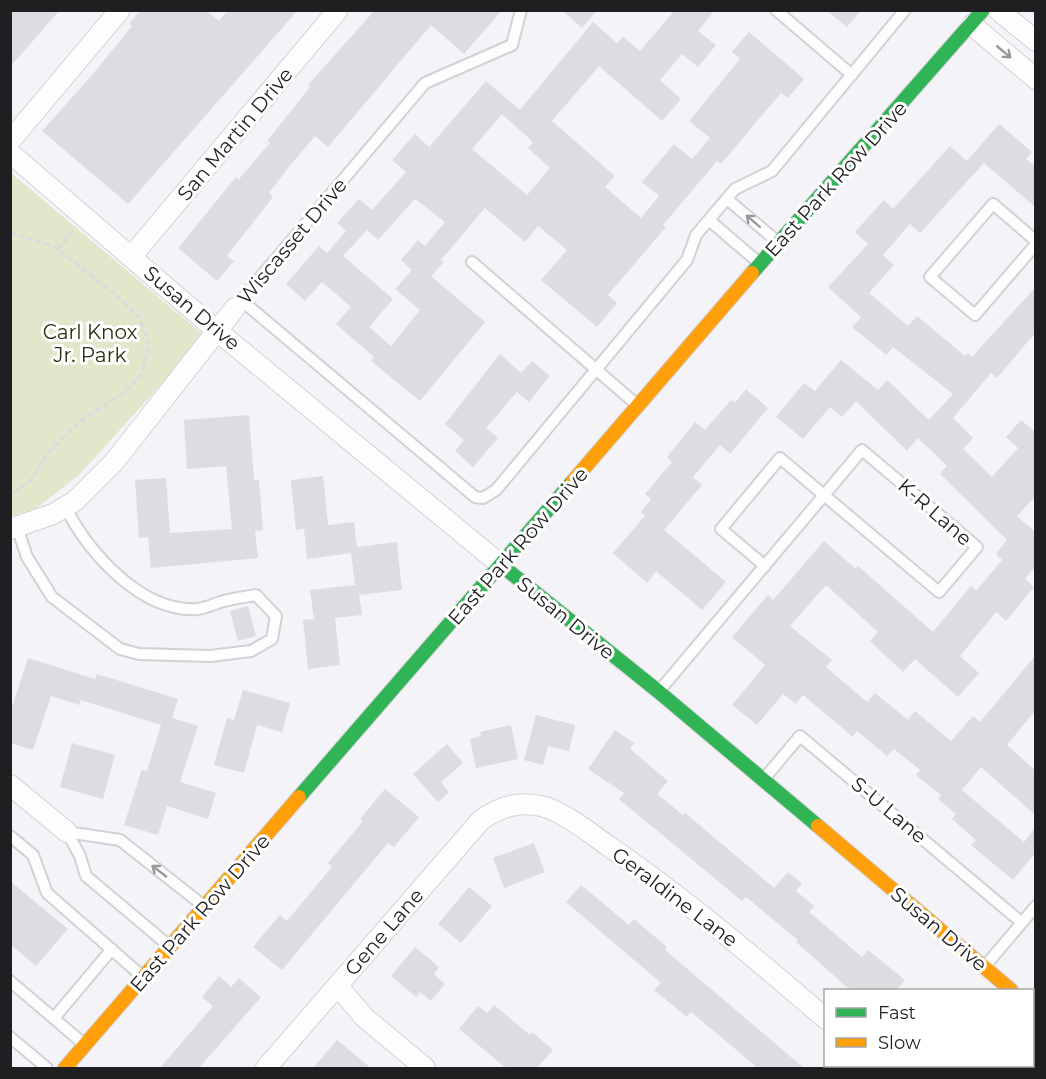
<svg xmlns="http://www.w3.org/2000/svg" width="1046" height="1079" font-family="Montserrat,sans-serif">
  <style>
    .green { fill: #e0e7cb }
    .building { fill: #dddce0; fill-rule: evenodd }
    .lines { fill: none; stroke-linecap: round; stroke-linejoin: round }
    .lane-casing { stroke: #d2d1d5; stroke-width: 14 }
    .street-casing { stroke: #d2d1d5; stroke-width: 22 }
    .fast-casing { stroke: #d2d1d5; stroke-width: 16 }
    .slow-casing { stroke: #d2d1d5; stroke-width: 16 }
    .path { stroke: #dbdbdd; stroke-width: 3; stroke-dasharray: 6 3; stroke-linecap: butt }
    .lane { stroke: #fdfdfe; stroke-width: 10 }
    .street { stroke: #fdfdfe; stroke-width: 20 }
    .fast { stroke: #30b455; stroke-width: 14 }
    .slow { stroke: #ff9f0a; stroke-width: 14 }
    .oneway { stroke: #99999b }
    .labels { text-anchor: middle; stroke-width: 6; stroke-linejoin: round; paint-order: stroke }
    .street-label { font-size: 20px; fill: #1f1e21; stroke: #fff }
    .park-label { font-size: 20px; fill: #29300f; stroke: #fff }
  </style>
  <rect width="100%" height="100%" fill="#f4f3f8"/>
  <!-- green -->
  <path class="green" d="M10,172L201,333L174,370L79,475L35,509L11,516Z"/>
  <!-- building -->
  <path class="building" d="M10,10H60L10,67Z
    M140,10H206L219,21L228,10H298L128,204L42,131L93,74L132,26L129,24Z
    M375,10H502L464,54L431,25L328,147L315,136L288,168L269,193L273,197L227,256L234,261L217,281L178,248L236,177L239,179L270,143L267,141L310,87L308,85Z
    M562,10H597L582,28Z
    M675,10H715L698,31L716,45L698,67L682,54L660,80L681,99L662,121L599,66L552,121L615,176L605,187L641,218L659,196L642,182L674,144L692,159L710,138L689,121L740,59L732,52L749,32L804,79L788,98L781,93L721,164L717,161L663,225L666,227L608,295L617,303L597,327L541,280L567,250L538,226L525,242L485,208L441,260L444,262L431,276L485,322L420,401L371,361L374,357L336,324L351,307L322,282L305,301L286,284L319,246L327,253L346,231L337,223L359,199L372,210L406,172L392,160L415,134L429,147L486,81L520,110L593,22L617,43L623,37L640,51ZM502,114L533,142L528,148L550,168L527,195L472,149ZM415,199L445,222L425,246L418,240L401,260L412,270L395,289L420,310L391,346L369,327L393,299L343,256L367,230L378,240Z
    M826,10H861L847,27Z
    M999,124L1032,152L1026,159L1035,166V207L984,163L920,233L910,224L883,255L894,265L869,293L908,326L917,316L965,356L968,353L972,357L1035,288V333L997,378L991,373L953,418L973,438L963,449L992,477L1018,448L1006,437L1021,420L1035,432V497L1017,516L1035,532V567L1025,579L1034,587L1006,621L996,612L960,656L979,673L958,697L915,659L903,672L870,641L878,632L826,585L790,626L832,660L826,667L867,702L875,693L908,720L915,711L951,741L973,716L980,722L1035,656V711L1007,745L1035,770V815L981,767L962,790L1024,842L1035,828V853L1013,880L971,845L976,840L952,819L956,814L938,799L941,795L916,775L920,770L894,749L887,756L857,731L853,737L803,695L796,704L783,694L757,725L732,705L765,665L732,637L768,595L773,600L824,541L856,569L858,566L933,632L971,586L976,591L1002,560L996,554L1007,540L940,474L947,466L918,438L907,451L856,401L842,417L830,407L803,439L776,417L804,383L815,391L841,360L878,390L887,380L929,420L953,394L893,347L886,355L852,327L861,317L828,287L868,244L855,232L884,200L893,209L950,146L967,161Z
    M500,354L521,373L532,361L550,376L529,402L517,392L486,428L498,438L473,467L455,451L464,440L445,424Z
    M746,389L768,408L730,454L720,445L693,477L702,485L664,530L726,582L702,610L656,571L647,583L613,553L645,516L641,512L651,499L645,494L672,462L667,457L695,422L705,430L731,400L735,403Z
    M249,415L254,480H259L263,530L255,531L258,558L151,568L148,537L139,538L135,480L166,478L170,533L232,529L226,466L187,469L184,420Z
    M323,476L328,525L354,522L357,547L397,542L402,590L359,595L362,615L335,618L340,665L308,669L303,620L314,619L310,590L355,585L351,553L307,559L304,529L296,530L291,480Z
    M248,606L256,636L238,641L230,611Z
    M28,658L95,679L97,674L178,699L172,718L198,726L180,782L216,793L208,819L167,806L158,835L124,825L142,769L147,771L161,725L81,700L79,705L51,696L33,750L10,743V713Z
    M243,690L290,703L282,732L257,725L244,773L214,765L227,718L234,720Z
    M536,715L575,725L569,751L548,746L543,765L524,760Z
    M511,725L518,759L476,768L470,739L481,736L480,732Z
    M615,730L634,743L630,749L668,781L657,794L683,815L685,813L774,888L788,872L802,883L796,891L814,906L809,912L862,957L868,950L905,980L896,990H850L796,942L798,940L746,897L742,901L619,799L624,793L588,769Z
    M72,743L115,755L103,799L60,787Z
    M447,744L463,763L441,782L449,792L438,802L413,774Z
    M385,789L419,817L394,847L388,843L282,970L253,947L280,915L287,921L332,867L328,863L363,821L360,819Z
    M534,843L545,872L504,888L493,858Z
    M10,881L68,929L36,966L10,944Z
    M581,885L629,925L634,919L667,947L665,950L804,1068H758L691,1012L687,1017L654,990L661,983L566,902Z
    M469,887L492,906L461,943L438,924Z
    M415,947L439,967L434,974L445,984L431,1001L420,992L416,997L391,976Z
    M219,976L231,987L239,978L261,997L199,1068H160L213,1006L202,997Z
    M494,1005L530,1035L532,1032L553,1050L537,1068H506L459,1029L478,1006L487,1013Z
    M337,1040L371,1068H313Z"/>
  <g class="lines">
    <!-- lane casing -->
    <g class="lane-casing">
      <path id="lane" d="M776,10L852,75
        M727,199L779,243
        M709,220L759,263
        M1036,241L993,204L930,277L975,315L1036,244
        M472,262L636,404
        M241,300L475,497L483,498L496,490L687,260L696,235L735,189L772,171L905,10
        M237,305L425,83L512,45L521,10
        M17,527L27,557L52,597L120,649L139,654L210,656L251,651L272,639L276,616L256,595C246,597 235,598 224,601C216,603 206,608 198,609C141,613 88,552 65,506
        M660,690C728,610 795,530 862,450L977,547L939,592L780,458L721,529L765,566
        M763,780L800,736L1021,922
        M67,832L120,840L205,907
        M67,832L80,856L86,876L168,945
        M10,836L33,855L47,893L143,977
        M986,965L1036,906
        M10,981L85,1045
        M54,1018L112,949
        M10,1037L47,1068"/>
    </g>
    <!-- street casing -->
    <g class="street-casing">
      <path id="street" d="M998,10L1036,41
        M972,25L1036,79
        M10,141L120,10
        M10,153L216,330L501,565
        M131,257L338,10
        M10,529L53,514L75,501L114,462L235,308
        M10,785L67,832
        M338,986L364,1017L425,1068
        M879,1066L883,1068
        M266,1068L481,820C500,807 517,801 541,806C561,810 590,833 607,845C684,898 755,958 826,1019"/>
    </g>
    <!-- fast casing -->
    <g class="fast-casing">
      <path id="fast" d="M752,273L983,10
        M501,565L659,692L818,826
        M299,797L573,481
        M1032,1010L1036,1012"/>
    </g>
    <!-- slow casing -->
    <g class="slow-casing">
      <path id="slow" d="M573,481L752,273
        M818,826L1011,990
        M65,1068L299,797"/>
    </g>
    <!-- path -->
    <path class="path" d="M10,233L55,247L117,296L139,317L149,343L142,374L121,395L79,422L46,455L31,480L10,495
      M58,249L74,230"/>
    <!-- lane -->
    <use href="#lane" class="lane"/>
    <!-- street -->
    <use href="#street" class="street"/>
    <!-- fast -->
    <use href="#fast" class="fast"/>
    <!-- slow -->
    <use href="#slow" class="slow"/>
  </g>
  <!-- one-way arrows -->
  <defs><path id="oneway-shaft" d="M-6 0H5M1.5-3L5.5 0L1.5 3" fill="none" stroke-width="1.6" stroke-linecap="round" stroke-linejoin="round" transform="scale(1.5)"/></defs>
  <g class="oneway">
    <use href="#oneway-shaft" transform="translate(1004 52) rotate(40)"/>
    <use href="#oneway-shaft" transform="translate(753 221) rotate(-139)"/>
    <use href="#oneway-shaft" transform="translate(159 871) rotate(-142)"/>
  </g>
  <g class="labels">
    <!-- street labels -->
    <g class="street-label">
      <text transform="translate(235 134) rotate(-50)" y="7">San Martin Drive</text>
      <text transform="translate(836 179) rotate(-48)" y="7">East Park Row Drive</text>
      <text transform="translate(292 241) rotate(-50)" y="7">Wiscasset Drive</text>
      <text transform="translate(192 308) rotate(40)" y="7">Susan Drive</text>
      <text transform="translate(935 512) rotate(41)" y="7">K-R Lane</text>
      <text transform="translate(518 546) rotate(-49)" y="7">East Park Row Drive</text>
      <text transform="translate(566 618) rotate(39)" y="7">Susan Drive</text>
      <text transform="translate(889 810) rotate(40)" y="7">S-U Lane</text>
      <text transform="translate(675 897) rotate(37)" y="7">Geraldine Lane</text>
      <text transform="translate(200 913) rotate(-49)" y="7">East Park Row Drive</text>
      <text transform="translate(939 929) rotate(40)" y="7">Susan Drive</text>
      <text transform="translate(384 932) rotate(-49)" y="7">Gene Lane</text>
    </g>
    <!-- park labels -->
    <g class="park-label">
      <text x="90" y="339">Carl Knox<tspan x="90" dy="23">Jr. Park</tspan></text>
    </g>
  </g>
  <!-- border -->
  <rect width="1046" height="1079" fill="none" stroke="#1f1e21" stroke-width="24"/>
  <!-- legend -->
  <rect x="824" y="989" width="210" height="78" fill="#ffffff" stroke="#a5a5a6" stroke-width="1.5"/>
  <rect x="836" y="1008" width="30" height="9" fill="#30b455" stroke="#a5a5a6" stroke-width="1.5"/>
  <text x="878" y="1019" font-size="18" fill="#1f1e21">Fast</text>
  <rect x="836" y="1038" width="30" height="9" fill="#ff9f0a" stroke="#a5a5a6" stroke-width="1.5"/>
  <text x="878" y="1049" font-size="18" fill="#1f1e21">Slow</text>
</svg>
